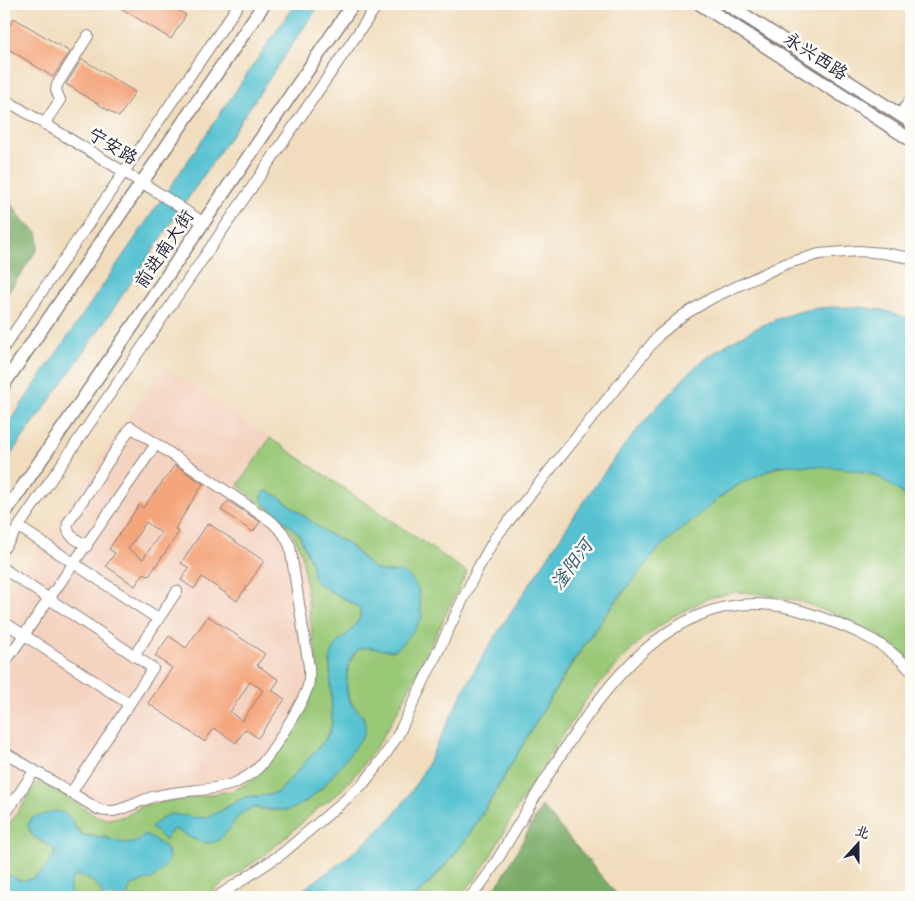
<svg xmlns="http://www.w3.org/2000/svg" width="915" height="901" font-family="'Indie Flower','LXGW WenKai TC',sans-serif">
  <style>
    .built { fill: #f4d3c0 }
    .green { fill: #99c876; stroke: #5e7558; fill-rule: evenodd }
    .forest { fill: #7aac67; stroke: #4e6751 }
    .water { fill: #56c2d1; stroke: #3c7286 }
    .building { fill: #f4a57b; fill-rule: evenodd }
    .lines { fill: none; stroke-linecap: round; stroke-linejoin: round }
    .minor-casing { stroke: #8a807c; stroke-width: 12 }
    .major-casing { stroke: #8a807c; stroke-width: 15 }
    .minor { stroke: #fff; stroke-width: 10 }
    .major { stroke: #fff; stroke-width: 12 }
    .labels { text-anchor: middle; stroke-width: 5; stroke-linejoin: round; paint-order: stroke }
    .street-label { font-size: 18px; fill: #22223b; stroke: #fdfcf7 }
    .water-label { font-size: 19px; font-style: italic; fill: #345a70; stroke: #fdfcf7 }
  </style>
  <rect width="100%" height="100%" fill="#fdfcf7"/>
  <filter id="ink" filterUnits="userSpaceOnUse"><feTurbulence type="fractalNoise" baseFrequency=".02" numOctaves="2"/><feDisplacementMap in="SourceGraphic" scale="10" xChannelSelector="R" yChannelSelector="G"/><feConvolveMatrix kernelMatrix="1 2 1 2 8 2 1 2 1" color-interpolation-filters="sRGB"/></filter>
  <filter id="wash" filterUnits="userSpaceOnUse"><feTurbulence type="fractalNoise" baseFrequency=".0096" numOctaves="4" result="noise"/><feDisplacementMap in="SourceGraphic" scale="20" xChannelSelector="R" yChannelSelector="G"/><feGaussianBlur stdDeviation="1.12" result="paint"/><feColorMatrix in="noise" values="0 0 0 0 0 0 0 0 0 0 0 0 0 0 0 0 0 1.4 0 .05"/><feComposite in="paint" operator="in"/></filter>
  <g filter="url(#wash)">
    <rect width="100%" height="100%" fill="#f1ddbd"/>
    <!-- built -->
    <path class="built" d="M163,366L270,438L238,485L290,530L301,555L316,662V681L313,691L310,699L267,765L244,785L231,791L143,805L126,816L107,819L94,815L40,780L4,832V601Z"/>
    <!-- green -->
    <path class="green" d="M270,438L467,572L400,707L380,742L360,769L340,792L320,807L270,851L204,897H127C128,895 128,891 129,889C130,886 160,869 166,865L169,858L168,851L143,837L137,842L132,844L121,843L105,837L84,835L75,827L73,821L29,822C25,836 44,843 54,849L55,855C47,865 34,884 19,880C14,878 9,875 4,873V832L40,779L94,815L107,819L126,816L143,805L231,791L244,785L267,765L310,699L316,681L317,670L302,555L297,542L290,530L238,485ZM267,491C288,501 305,518 324,531C332,537 341,539 348,544C367,556 366,575 396,572L422,617L408,637L393,651C383,650 371,646 362,648C347,653 343,688 350,700C353,706 360,712 364,718V735L319,791L275,811L251,808L244,811L233,822L228,830L194,840L176,829L171,831L165,840L171,814L193,818L209,817L245,797L269,795L280,791L324,741L329,733L332,723L330,661L360,618V610L355,605L331,592L313,575L312,565L299,534L262,501Z
      M790,465C818,466 851,464 876,476C890,482 901,492 911,502V661L899,650L868,631L839,616L798,601L762,594L737,592L709,598L674,616L643,638L589,695L522,799L489,859L473,882L457,897H414C464,856 493,795 525,741C557,686 590,633 630,584C640,572 649,557 661,546C674,534 688,524 702,512C726,492 758,468 790,465Z
      M79,875L92,881L102,890V897H72C68,888 67,878 79,875Z"/>
    <!-- forest -->
    <path class="forest" d="M4,197L15,209L23,221L38,233V248L4,299Z
      M542,806L619,897H487L501,880Z"/>
    <!-- water -->
    <path class="water" d="M295,4H320L77,362L4,464V430Z
      M862,307L887,311L911,320V502L902,493L876,475L844,468L790,465L778,466L738,485L724,494L660,547L605,614L565,673L476,824L458,850L423,890L414,897H291C323,877 363,847 389,820C423,783 441,734 464,690C488,643 520,600 549,555C586,497 623,441 672,391C682,381 691,369 703,361C731,339 768,320 802,311C821,306 843,307 862,307Z
      M267,491L278,496L325,532L347,543L368,564L377,570L388,572H402L411,578L418,589L422,617L415,629L397,649C384,654 370,643 358,650C346,657 345,686 348,697C354,714 369,712 364,735C346,758 317,803 288,810C275,813 259,804 247,810C238,814 234,822 229,829C213,853 196,841 176,829L171,831L165,840L151,827L167,815L171,814L200,818L209,817L245,797L269,795L280,791L324,741L329,733L332,723L330,661L333,650L338,642L350,632L360,618V610L355,605L317,583L313,575L312,565L299,534L262,501V493Z
      M56,811C74,814 70,826 82,834C89,838 98,836 105,838C121,841 133,850 145,834L165,847L169,857L166,865L154,878L132,885L129,889L127,897H102L101,890C96,884 89,877 81,876C67,874 69,890 72,897H4V873C9,875 14,878 19,880C35,884 47,865 55,855L54,849L33,836L28,826L32,818Z"/>
    <g id="blocks">
      <!-- building -->
      <path class="building" d="M114,4H168L186,15L171,39Z
        M14,18L70,52L53,77L4,46V34Z
        M82,59L135,92L119,117L66,84Z
        M175,465L203,484L175,529L179,532L149,576L144,573L135,586L106,566L115,553L109,549L139,505L143,508ZM146,522L161,533L143,559L128,549Z
        M228,501L260,522L253,532L221,510Z
        M208,523L264,561L237,601L202,577L194,589L181,580L189,568L181,563Z
        M208,616L265,654L257,665L279,680L272,690L285,699L258,738L245,729L236,743L214,728L205,742L148,703L172,668L155,656L169,636L186,648ZM250,682L263,690L242,721L230,712Z"/>
    </g>
  </g>
  <g filter="url(#ink)">
    <use href="#blocks" fill-opacity="0" stroke="#8a807c" stroke-width="1"/>
    <g class="lines">
      <!-- minor casing -->
      <g class="minor-casing">
        <path id="minor" d="M4,99L157,192L204,223
          M900,115L911,98
          M44,124L60,100L56,90L57,85L88,36
          M4,347L239,4
          M19,527L158,619
          M4,548L378,4
          M4,569L153,668L71,793
          M4,622L129,704
          M134,656L177,591
          M4,664L156,444
          M4,752L98,809C116,817 138,800 156,796C182,789 211,792 235,783C243,779 252,774 258,768C270,756 303,703 308,686C310,680 309,674 309,667L290,546L283,533L272,522L131,427L68,523C65,536 78,540 87,546
          M4,816L34,771
          M217,897L283,853L346,799L364,783L381,761L397,737L477,570L495,538L659,335L682,316L712,298L785,264L819,254L858,251L883,253L911,258
          M470,897C490,876 503,849 518,825C581,722 663,562 811,614C846,626 886,641 911,671"/>
      </g>
      <!-- major casing -->
      <g class="major-casing">
        <path id="major" d="M700,4L911,140
          M727,4L911,122
          M4,384L264,4
          M4,514L353,4"/>
      </g>
      <!-- minor -->
      <use href="#minor" class="minor"/>
      <!-- major -->
      <use href="#major" class="major"/>
    </g>
  </g>
  <g class="labels">
    <!-- street labels -->
    <g class="street-label">
      <text transform="translate(816 56) rotate(33)" y="6">永兴西路</text>
      <text transform="translate(113 146) rotate(31)" y="6">宁安路</text>
      <text transform="translate(164 249) rotate(-56)" y="6">前进南大街</text>
    </g>
    <!-- water labels -->
    <g class="water-label">
      <text transform="translate(571 564) rotate(-54)" y="7">滏阳河</text>
    </g>
  </g>
  <!-- margin -->
  <rect width="915" height="901" fill="none" stroke="#fdfcf7" stroke-width="20"/>
  <!-- north arrow -->
  <g transform="translate(858 844) rotate(21)" stroke="#fdfcf7" stroke-width="4" paint-order="stroke">
  <path d="M0-4L9 19L0 12L-9 19Z" fill="#22223b"/>
  <text y="-8" font-size="14" font-weight="bold" text-anchor="middle" fill="#22223b">北</text>
  </g>
</svg>
